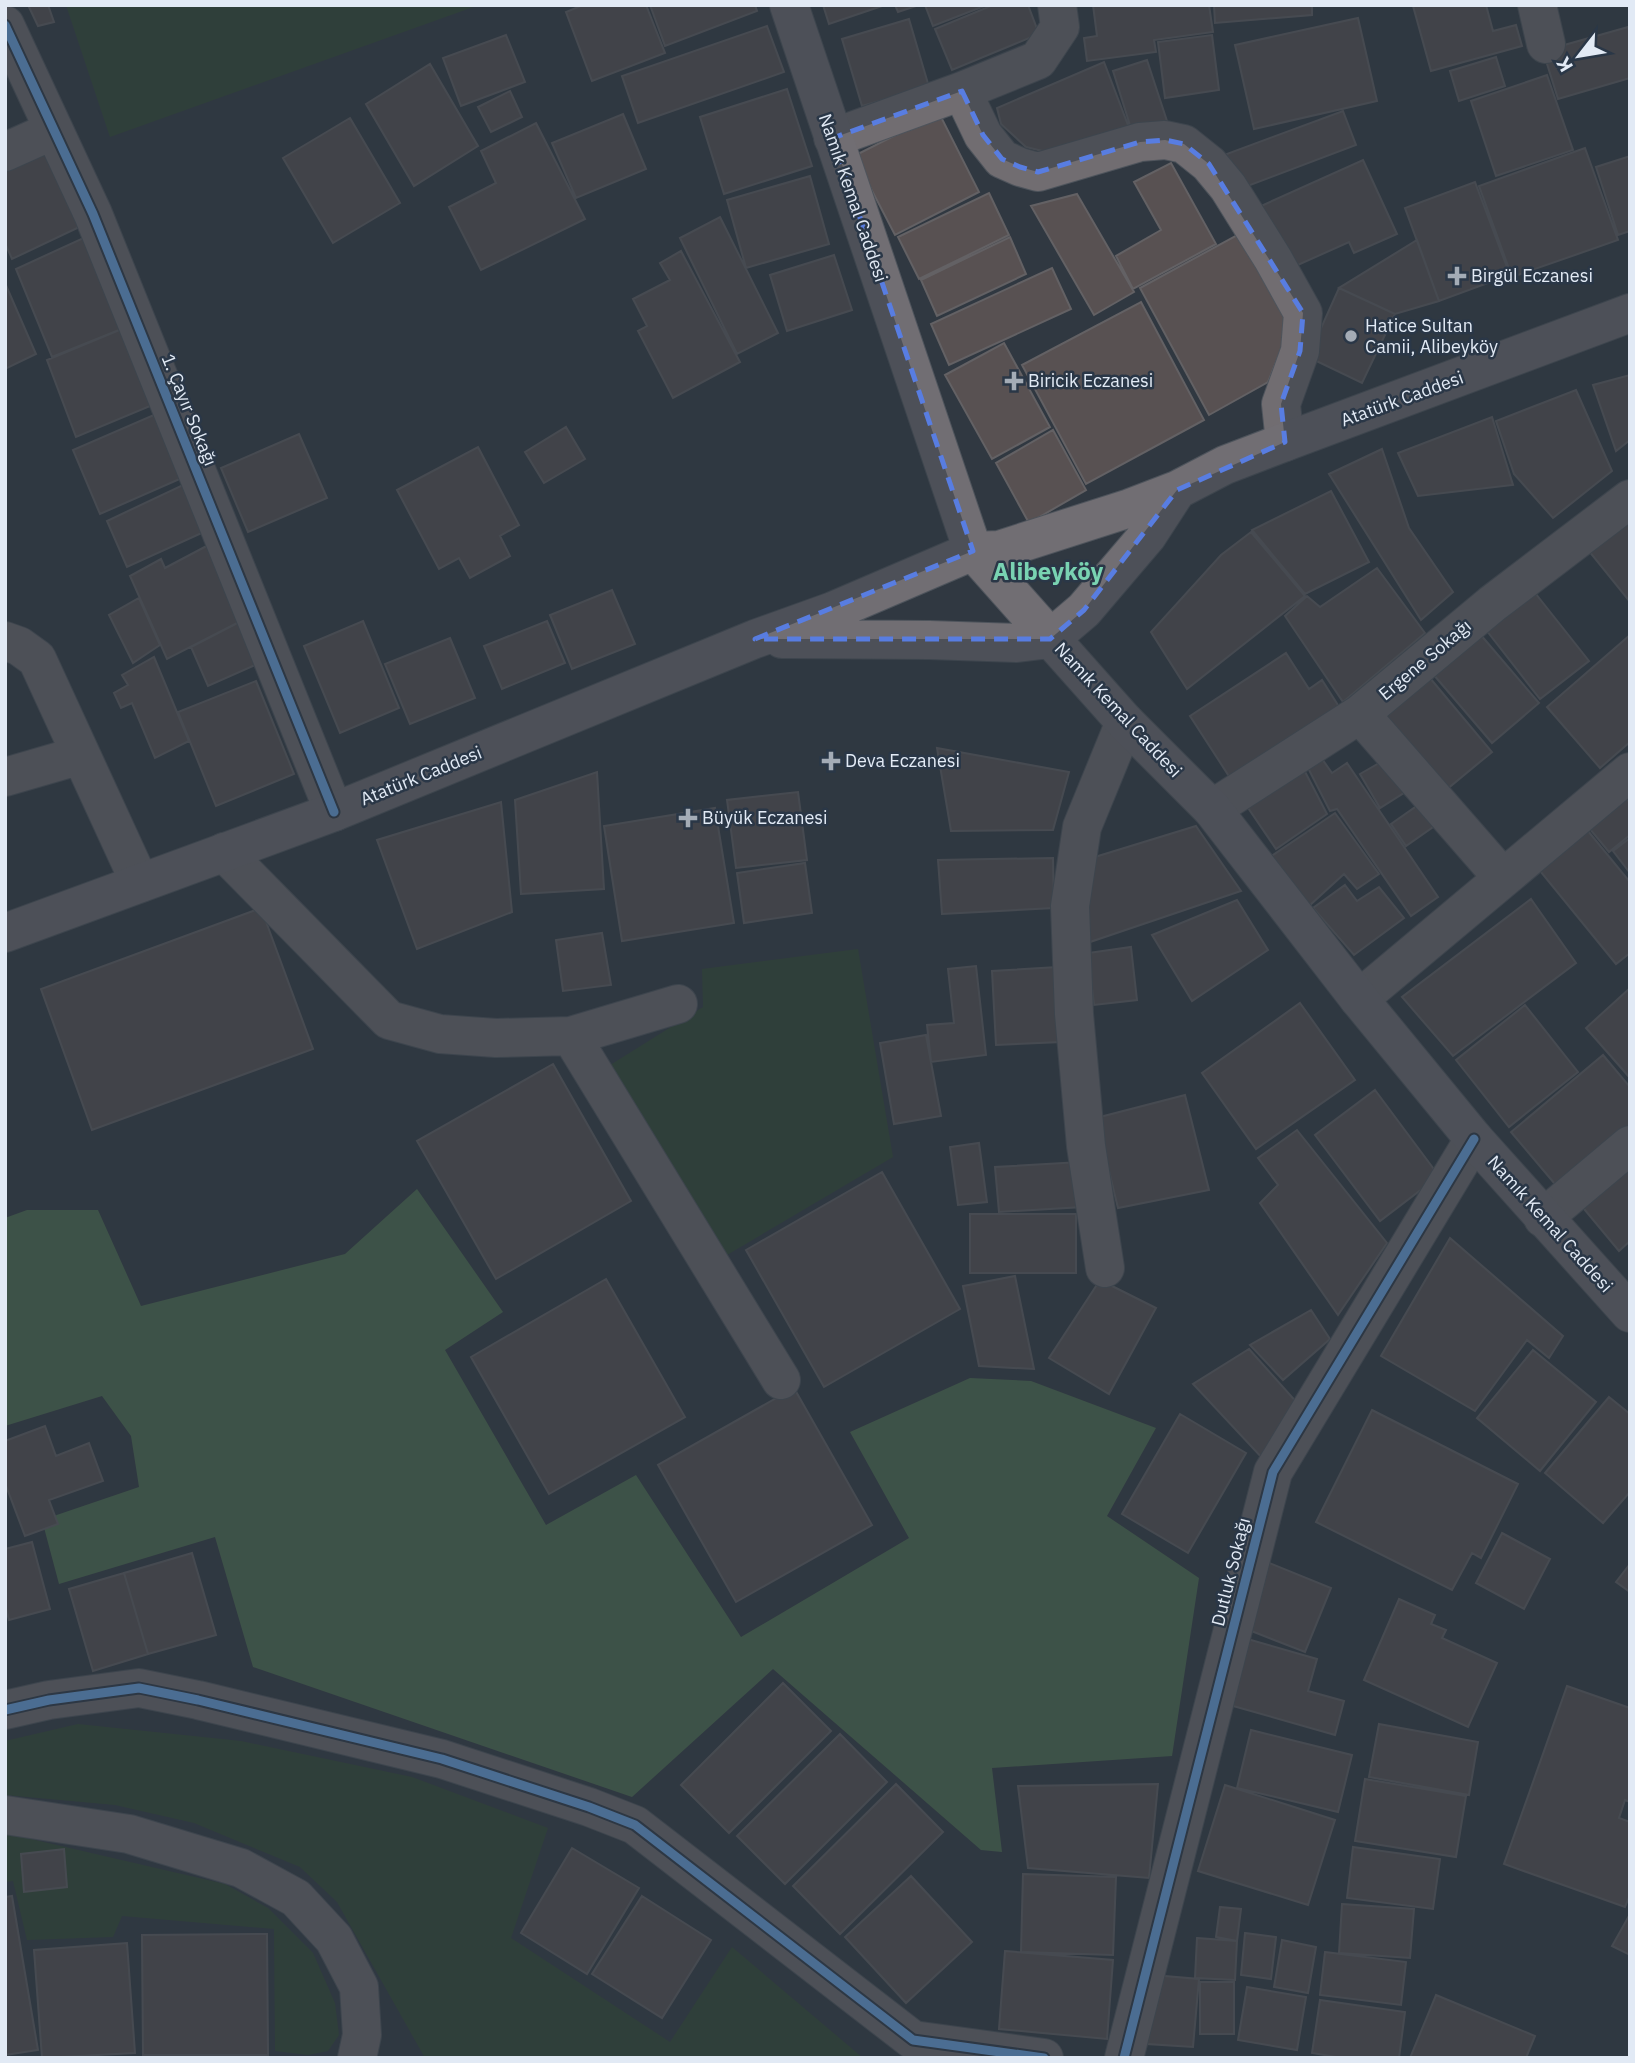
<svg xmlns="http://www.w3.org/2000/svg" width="1635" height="2063" font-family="'IBM Plex Sans',sans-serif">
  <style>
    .green { fill: #304831 }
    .forest { fill: #4f7250 }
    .building { fill: #585152; stroke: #636164; stroke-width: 2 }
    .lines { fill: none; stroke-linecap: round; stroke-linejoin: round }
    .minor-casing { stroke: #4e545c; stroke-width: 40 }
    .major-casing { stroke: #4e545c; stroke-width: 40 }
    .minor { stroke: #716d71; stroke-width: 38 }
    .major { stroke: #716e73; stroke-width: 38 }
    .cycleway-casing { stroke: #2a3747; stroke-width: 13 }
    .cycleway { stroke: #6dadf4; stroke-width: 9 }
    .marked { fill: none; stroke: #587de1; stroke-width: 5; stroke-dasharray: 14 9; stroke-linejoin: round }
    .poi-dot { fill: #a4acb6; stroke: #2a3747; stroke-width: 2.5 }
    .labels { text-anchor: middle; stroke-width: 5; stroke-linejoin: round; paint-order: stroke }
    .street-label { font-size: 18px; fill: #e2eaf5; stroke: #2a3747 }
    .poi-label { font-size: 18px; fill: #e2eaf5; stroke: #2a3747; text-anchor: start }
    .district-label { font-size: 24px; font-weight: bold; fill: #79d3b2; stroke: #2a3747 }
  </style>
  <rect width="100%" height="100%" fill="#303841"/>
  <!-- green -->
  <path class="green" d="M66,5H479L110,137Z
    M858,949L893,1157L727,1255L607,1067L703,1007L702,969Z
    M78,1724L241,1741L412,1777L548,1828L511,1938L670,2042L732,1947L863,2058H425L337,1902L300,1867L194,1823L115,1805L5,1795V1741Z
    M5,1833L225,1884L268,1908L313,1953L335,2003L339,2035L328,2051L308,2055L275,2051L274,1929L122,1916L113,1937L27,1940L13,1881L5,1882Z"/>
  <!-- forest -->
  <path class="forest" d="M417,1189L503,1312L445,1350L546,1525L636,1475L741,1637L909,1538L850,1432L970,1378L1031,1381L1156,1428L1107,1516L1199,1578L1172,1756L992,1768L1002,1852L981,1850L773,1669L632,1797L253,1667L215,1537L59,1584L42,1520L139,1487L131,1436L102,1396L5,1426V1218L27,1210H98L141,1306L345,1254Z"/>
  <!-- building -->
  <path class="building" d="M28,5H48L54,22L38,26Z
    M583,5H646L665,53L592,81L566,12Z
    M650,5H755L757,11L665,46Z
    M823,5H885L829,24Z
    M895,5H919L898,12Z
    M925,5H987L933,26Z
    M993,5H1028L1039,34L952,70L935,29Z
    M1093,5H1209L1213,32L1154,40L1156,52L1087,61L1084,38L1097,36Z
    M1214,5H1312V15L1215,23Z
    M1417,5H1486L1493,31L1516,25L1522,46L1431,71L1413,6Z
    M1358,18L1377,101L1254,129L1235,45Z
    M909,19L929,87L862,106L842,39Z
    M767,26L784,72L638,123L622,76Z
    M1628,27L1630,34V78L1558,99L1543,51Z
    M506,35L525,82L461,106L443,58Z
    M1212,35L1219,90L1165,98L1158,42Z
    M1496,57L1505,86L1459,101L1450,71Z
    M1147,60L1168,124L1133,135L1113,71Z
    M1104,62L1131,133L1063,156L1026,147L1001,124L997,108Z
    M430,64L478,146L414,186L366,104Z
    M1547,75L1573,150L1496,176L1471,101Z
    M787,89L812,166L724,194L700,117Z
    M510,91L522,117L491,132L478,107Z
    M1343,111L1356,145L1237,190L1224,155Z
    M939,113L979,192L895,235L854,156Z
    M623,114L646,169L576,198L552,143Z
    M350,118L400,203L333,243L283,158Z
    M536,123L585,219L481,270L449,207L496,183L481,151Z
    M51,138L92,221L12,259L5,243V163Z
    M1585,148L1618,240L1512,277L1479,186Z
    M1630,156V231L1618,235L1596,167Z
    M1363,160L1397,234L1354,253L1349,242L1289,269L1261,206Z
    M1171,163L1216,244L1133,289L1116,256L1161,230L1134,182Z
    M810,176L829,244L746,268L727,200Z
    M1475,182L1510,275L1439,301L1405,208Z
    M989,193L1009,235L919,279L898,237Z
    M1077,194L1134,292L1094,315L1031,206Z
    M720,217L778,333L737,354L680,238Z
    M1241,233L1291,325L1268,382L1209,415L1140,288Z
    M90,235L129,326L52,357L16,269Z
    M1010,237L1026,274L937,316L921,280Z
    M1417,240L1439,301L1395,314L1339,288Z
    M681,251L740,362L673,398L638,331L647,326L633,299L670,280L660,263Z
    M834,255L852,310L787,331L770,275Z
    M1052,268L1071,309L949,365L931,324Z
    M5,283L36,354L5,369Z
    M1339,288L1395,314L1362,383L1308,357Z
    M1141,302L1204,420L1086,484L1022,365Z
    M129,326L155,404L76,437L47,360Z
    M1004,343L1050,427L992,459L945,375Z
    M1630,375V440L1616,451L1593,385Z
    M1576,390L1612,471L1553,518L1514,474L1496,421Z
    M156,414L182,478L100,514L73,450Z
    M1492,417L1513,485L1418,496L1398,453Z
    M566,427L585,459L544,483L525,452Z
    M1053,430L1086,490L1029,523L996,463Z
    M299,434L327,498L248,532L221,468Z
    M478,447L519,525L500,536L510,556L470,578L459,558L439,569L397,490Z
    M1382,449L1409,528L1453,592L1421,620L1329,474Z
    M185,484L204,532L127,567L107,521Z
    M1331,491L1369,562L1305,594L1252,530Z
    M1630,516V602L1588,550Z
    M1251,532L1305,596L1187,689L1151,632L1221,555Z
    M216,541L247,618L167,659L130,576L161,559L165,568Z
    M1377,568L1425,633L1343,702L1285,616L1307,596L1320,607Z
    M1532,589L1589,661L1540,699L1483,626Z
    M612,590L635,644L572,669L550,615Z
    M139,598L160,645L133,663L109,615Z
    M247,618L262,662L208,686L191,647Z
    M363,621L399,708L340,733L304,646Z
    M547,621L565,663L502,689L484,646Z
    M1480,634L1539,703L1492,743L1433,674Z
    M1630,635V742L1600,768L1547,707Z
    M450,638L475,698L410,724L385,664Z
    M1286,653L1309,689L1322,680L1343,713L1234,784L1190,716Z
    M154,657L189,741L155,758L132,703L121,708L114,693L128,685L122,675Z
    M1430,678L1492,752L1446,790L1383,717Z
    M256,681L294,774L216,806L178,712Z
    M937,748L1069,772L1053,830L951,831Z
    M1320,756L1332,773L1347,763L1438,897L1411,916L1337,809L1330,811L1307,766Z
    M1300,762L1327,814L1276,849L1244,802Z
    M1381,762L1407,791L1380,808L1360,774Z
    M597,772L604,889L521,894L515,800Z
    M798,792L807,860L736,868L727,800Z
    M1626,798L1630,803V835L1609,852L1589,828Z
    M501,802L512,912L417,949L377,840Z
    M1421,803L1436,825L1406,846L1391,824Z
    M715,808L734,923L622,941L604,826Z
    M1335,813L1379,874L1357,889L1344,874L1309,906L1267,859Z
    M1196,826L1241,891L1087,943L1085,860Z
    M1588,831L1630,882V953L1616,964L1540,871Z
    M1630,838V873L1613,851Z
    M1053,858L1054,908L942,914L938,860Z
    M805,863L812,913L744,923L737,873Z
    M1345,885L1357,901L1379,887L1404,918L1354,955L1313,908Z
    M1531,899L1576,963L1453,1056L1402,997Z
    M1237,900L1268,950L1192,1001L1152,935Z
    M261,908L313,1049L92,1130L41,989Z
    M602,933L611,985L563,991L556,940Z
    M1131,947L1137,1000L1094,1005L1088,953Z
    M976,966L986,1055L931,1062L927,1025L954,1023L948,969Z
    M1057,967L1061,1042L996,1045L992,971Z
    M1630,988V1078L1586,1028Z
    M1300,1003L1355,1080L1256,1149L1202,1073Z
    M1525,1005L1578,1072L1509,1127L1456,1060Z
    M926,1035L941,1116L894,1124L880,1043Z
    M1603,1055L1630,1087V1131L1560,1190L1511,1132Z
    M553,1064L631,1201L496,1279L417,1141Z
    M1375,1090L1439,1176L1380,1221L1315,1135Z
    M1185,1095L1209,1190L1118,1208L1096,1118Z
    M1297,1130L1387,1243L1338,1315L1260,1203L1278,1185L1258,1158Z
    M979,1143L987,1202L958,1205L950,1147Z
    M1080,1162L1083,1207L999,1212L995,1167Z
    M1630,1168V1241L1619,1251L1579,1203Z
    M882,1172L960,1309L824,1387L746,1250Z
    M970,1214H1076V1273H970Z
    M1450,1238L1563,1336L1549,1358L1527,1340L1475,1411L1381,1356Z
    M1015,1276L1034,1369L979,1366L963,1286Z
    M606,1279L685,1417L549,1494L471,1357Z
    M1100,1280L1156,1308L1109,1394L1049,1358Z
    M1311,1310L1330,1339L1283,1380L1250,1345Z
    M1249,1349L1300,1406L1263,1459L1193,1384Z
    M1533,1350L1596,1402L1540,1471L1477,1418Z
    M794,1388L872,1525L736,1602L658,1465Z
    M1609,1397L1630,1414V1492L1603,1523L1545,1473Z
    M1372,1410L1518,1484L1481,1558L1472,1553L1452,1590L1316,1522Z
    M1180,1414L1246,1453L1188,1553L1122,1514Z
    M45,1426L56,1456L89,1443L103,1481L49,1500L58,1524L25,1536L5,1483V1441Z
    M1502,1533L1550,1559L1524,1609L1476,1583Z
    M32,1542L50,1609L9,1620L5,1605V1549Z
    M192,1553L216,1635L148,1654L124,1573Z
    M1267,1562L1331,1588L1305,1652L1241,1627Z
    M1630,1564V1592L1616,1582Z
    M124,1573L148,1654L93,1671L69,1589Z
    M1399,1599L1435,1615L1431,1624L1446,1630L1442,1638L1497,1663L1468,1727L1364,1680Z
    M1237,1636L1317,1659L1308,1691L1344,1701L1335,1735L1219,1702Z
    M783,1683L831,1731L729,1833L681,1785Z
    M1567,1686L1630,1708V1802L1625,1800L1619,1818L1630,1822V1895L1625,1907L1504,1864Z
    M1379,1724L1478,1742L1469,1795L1369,1777Z
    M1251,1730L1352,1755L1338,1812L1237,1788Z
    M840,1734L887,1782L785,1884L737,1836Z
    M1365,1779L1466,1796L1456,1857L1355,1841Z
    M896,1784L943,1832L840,1934L793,1886Z
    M1158,1784L1149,1878L1028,1868L1018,1786Z
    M1225,1785L1335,1820L1308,1905L1198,1871Z
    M1353,1847L1440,1859L1433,1909L1347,1898Z
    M572,1848L639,1888L587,1974L521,1933Z
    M64,1849L67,1887L24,1892L21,1854Z
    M1023,1874L1116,1877L1113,1955L1021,1952Z
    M911,1876L972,1942L906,2003L845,1937Z
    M12,1896L38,2050L5,2055V1897Z
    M642,1896L711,1940L662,2018L592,1974Z
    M1342,1904L1414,1909L1410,1958L1339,1953Z
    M1220,1907L1241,1909L1237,1941L1216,1937Z
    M1630,1914V1955L1612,1946Z
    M1245,1933L1276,1937L1271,1979L1241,1975Z
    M267,1934L268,2055H143L142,1935Z
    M1197,1938L1237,1941L1235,1980L1195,1978Z
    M1282,1940L1316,1947L1308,1993L1274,1987Z
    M127,1943L135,2053L42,2058L34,1950Z
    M1005,1951L1113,1960L1107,2039L999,2029Z
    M1325,1952L1406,1962L1401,2005L1320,1995Z
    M1153,1975L1199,1979L1193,2047L1147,2044Z
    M1200,1982H1234V2034H1200Z
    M1247,1987L1306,1997L1297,2050L1238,2040Z
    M1436,1995L1535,2036L1526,2058H1410Z
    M1320,2000L1405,2012L1399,2058H1342L1312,2053Z"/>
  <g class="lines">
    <!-- minor casing -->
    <g class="minor-casing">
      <path id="minor" d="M1537,5L1546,44
        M5,25L93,214L334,812
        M962,91L983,135L1002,159L1020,167L1038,172L1140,142L1165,140L1184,144L1209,164L1228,187L1273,259L1303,313L1300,351L1281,404L1285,442
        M833,138L962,91L1038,60L1060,27L1057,5
        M5,152L54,130
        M5,641L19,646L37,659L140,883
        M1360,714L1503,878
        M5,777L81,755
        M1212,809L1360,714L1492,604L1630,499
        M224,852L389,1020L440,1034L496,1038L571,1036L781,1380
        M1359,999L1630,772
        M571,1036L678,1004
        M1543,1218L1630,1145
        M1105,1268L1086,1146L1074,1014L1070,906L1082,827L1125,722
        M5,1710L49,1700L139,1688L198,1700L442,1759L589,1807L635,1825L913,2040L1044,2058
        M5,1815L129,1834L241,1868L296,1898L334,1939L359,1987L362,2035L357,2058
        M1124,2058L1273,1472L1474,1139"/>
    </g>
    <!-- major casing -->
    <g class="major-casing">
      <path id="major" d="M789,5L973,551L1125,722L1212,809L1359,999L1474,1139L1630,1313
        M782,639L929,640L1017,643L1050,639L1084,610L1147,536L1177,490
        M5,933L334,812L755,639L833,611L973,551L999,550L1130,508L1177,490L1225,465L1285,442L1630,313"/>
    </g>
    <!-- minor -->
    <use href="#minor" class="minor"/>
    <!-- major -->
    <use href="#major" class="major"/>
    <!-- cycleway casing -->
    <g class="cycleway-casing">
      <path id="cycleway" d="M5,25L93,214L334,812
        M5,1710L49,1700L139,1688L198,1700L442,1759L589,1807L635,1825L913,2040L1044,2058
        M1124,2058L1273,1472L1474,1139"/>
    </g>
    <!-- cycleway -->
    <use href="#cycleway" class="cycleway"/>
  </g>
  <!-- marked area -->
  <path d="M0 0H1635V2063H0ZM962,91L983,135L1002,159L1020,167L1038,172L1140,142L1165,140L1184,144L1209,164L1303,313L1300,351L1281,404L1285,442L1177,490L1084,610L1050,639H755L973,551L833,138Z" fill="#303841" fill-opacity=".55" fill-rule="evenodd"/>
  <path class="marked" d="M962,91L983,135L1002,159L1020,167L1038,172L1140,142L1165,140L1184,144L1209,164L1303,313L1300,351L1281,404L1285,442L1177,490L1084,610L1050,639H755L973,551L833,138Z"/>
  <!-- markers -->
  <g class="poi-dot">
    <path d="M1453.5 265.5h7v7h7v7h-7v7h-7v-7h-7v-7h7z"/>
    <circle cx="1351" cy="336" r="7"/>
    <path d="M1010.5 370.5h7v7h7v7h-7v7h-7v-7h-7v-7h7z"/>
    <path d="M827.5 750.5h7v7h7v7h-7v7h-7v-7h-7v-7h7z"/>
    <path d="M684.5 807.5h7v7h7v7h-7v7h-7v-7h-7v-7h7z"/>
  </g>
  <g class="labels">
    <!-- street labels -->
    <g class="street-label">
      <text transform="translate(853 198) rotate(71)" y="6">Namık Kemal Caddesi</text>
      <text transform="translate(1402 399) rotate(-20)" y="6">Atatürk Caddesi</text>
      <text transform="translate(189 410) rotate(68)" y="6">1. Çayır Sokağı</text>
      <text transform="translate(1425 660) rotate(-40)" y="6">Ergene Sokağı</text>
      <text transform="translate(1118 710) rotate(47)" y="6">Namık Kemal Caddesi</text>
      <text transform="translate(421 776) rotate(-22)" y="6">Atatürk Caddesi</text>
      <text transform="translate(1550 1224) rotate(48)" y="6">Namık Kemal Caddesi</text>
      <text transform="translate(1231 1572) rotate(-76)" y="6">Dutluk Sokağı</text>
    </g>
    <!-- poi labels -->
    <g class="poi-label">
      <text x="1471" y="282">Birgül Eczanesi</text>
      <text x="1365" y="332">Hatice Sultan<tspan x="1365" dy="21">Camii, Alibeyköy</tspan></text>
      <text x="1028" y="387">Biricik Eczanesi</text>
      <text x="845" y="767">Deva Eczanesi</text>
      <text x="702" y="824">Büyük Eczanesi</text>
    </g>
    <!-- district labels -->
    <g class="district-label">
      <text x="1048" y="580">Alibeyköy</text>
    </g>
  </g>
  <!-- border -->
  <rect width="1635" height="2063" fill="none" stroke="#e2eaf5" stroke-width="14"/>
  <!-- north arrow -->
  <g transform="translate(1579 56) rotate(239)" stroke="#2a3747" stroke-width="5" paint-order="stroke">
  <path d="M0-5L12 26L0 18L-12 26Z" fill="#e2eaf5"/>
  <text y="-10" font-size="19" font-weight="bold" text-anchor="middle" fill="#e2eaf5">K</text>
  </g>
</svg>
